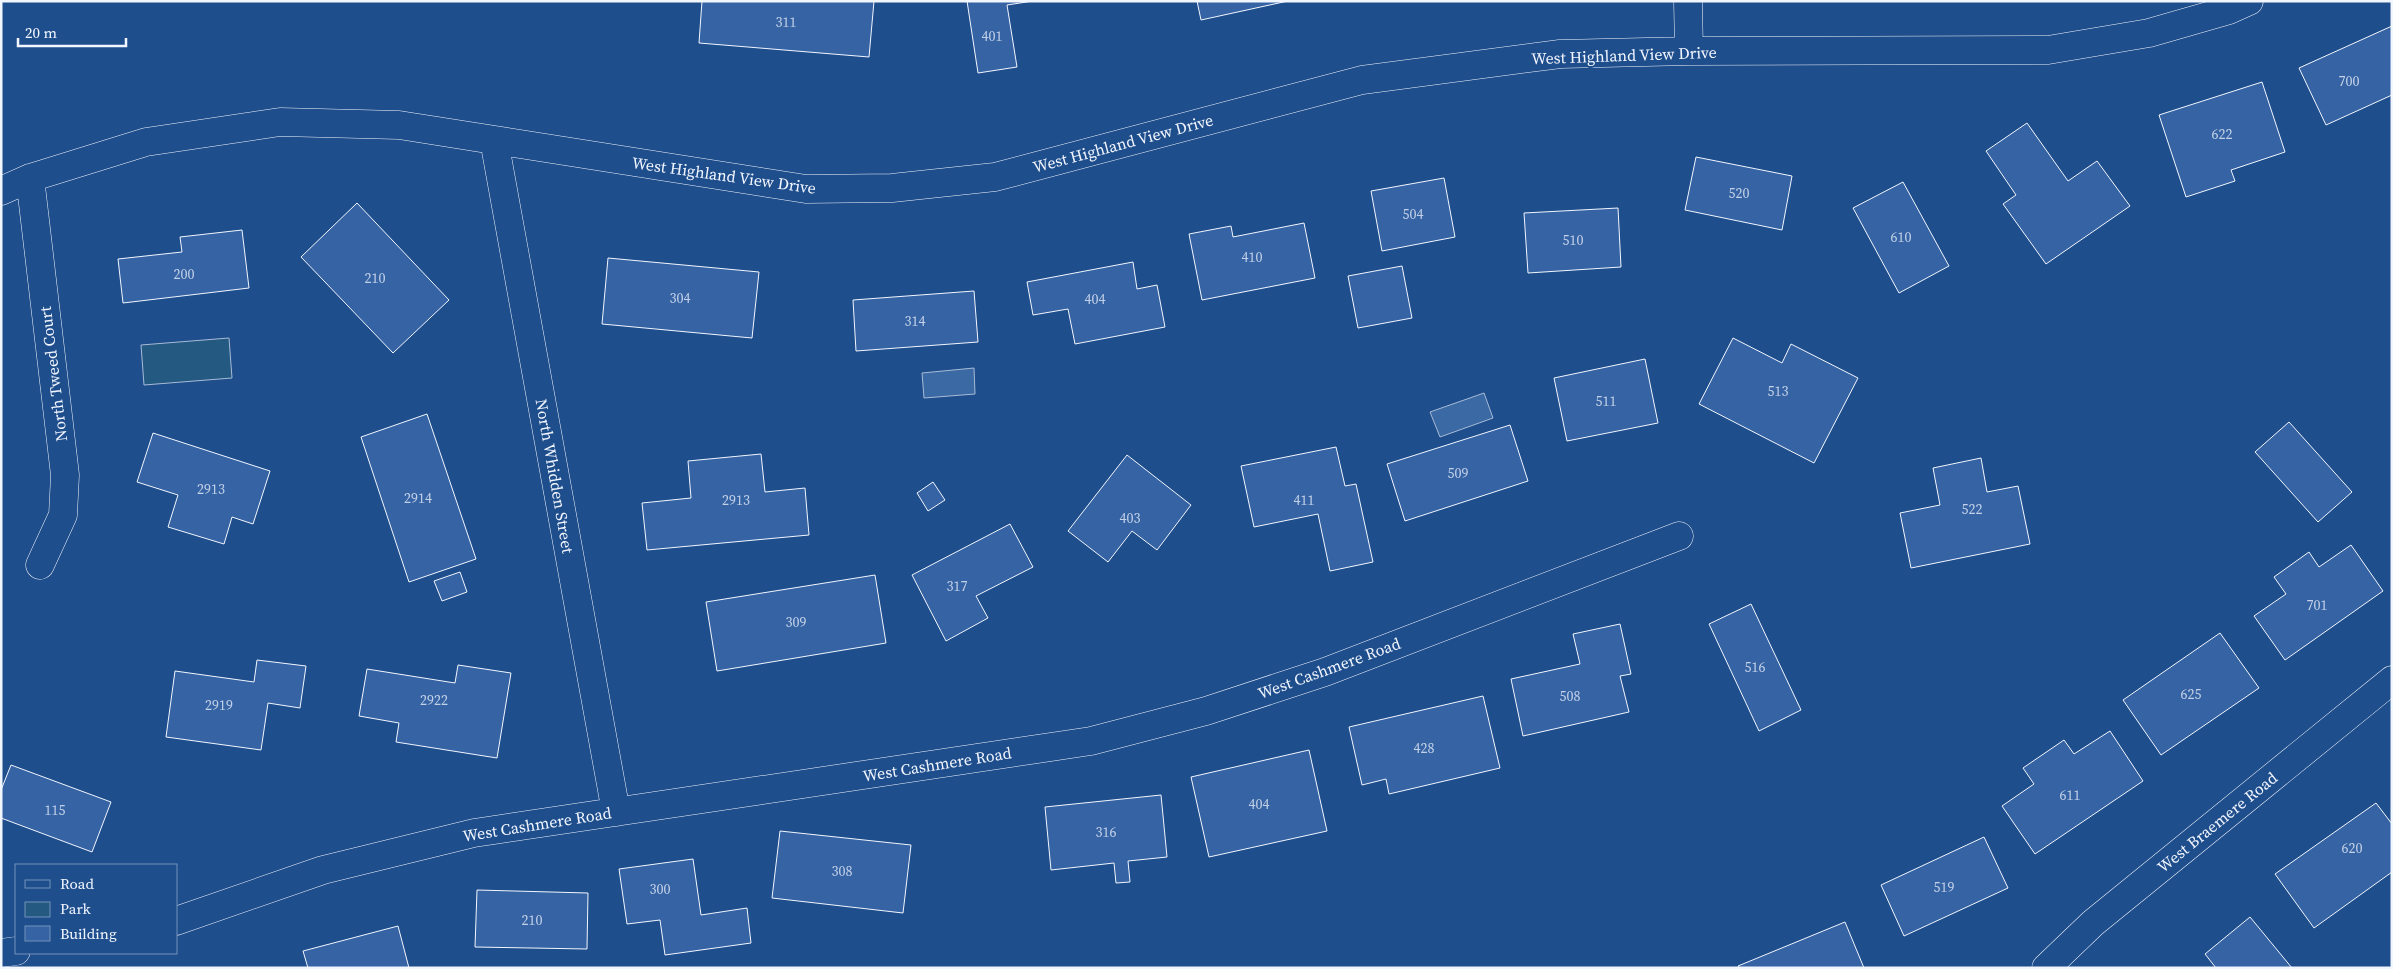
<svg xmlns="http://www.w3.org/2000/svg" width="2393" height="969" font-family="'Source Serif 4',serif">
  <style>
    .green { fill: #245a82; stroke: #a8bbd7 }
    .water { fill: #3b69a3; stroke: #a8bbd7 }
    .building { fill: #3563a3; stroke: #f2f6ff }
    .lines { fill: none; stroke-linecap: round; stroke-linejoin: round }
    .minor-casing { stroke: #f2f6ff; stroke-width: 29 }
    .minor { stroke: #1f4e8c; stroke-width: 28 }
    .labels { text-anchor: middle; stroke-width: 4; stroke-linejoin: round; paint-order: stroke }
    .number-label { font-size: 14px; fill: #c3d1e8 }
    .street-label { font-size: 16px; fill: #f2f6ff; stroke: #1f4e8c }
  </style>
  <rect width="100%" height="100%" fill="#1f4e8c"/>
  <!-- green -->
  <path class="green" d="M229,338L232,378L144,385L141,345Z"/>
  <!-- water -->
  <path class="water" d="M974,368L975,394L924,398L922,373Z
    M1484,393L1493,418L1440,437L1430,412Z"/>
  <!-- building -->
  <path class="building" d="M702,1H874L869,57L699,43Z
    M967,1H1033L1007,5L1017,67L978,73Z
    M1197,1H1288L1201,20Z
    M2392,26V95L2326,125L2299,68Z
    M2262,82L2285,152L2231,170L2235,181L2186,197L2159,115Z
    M2027,123L2068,181L2097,161L2130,206L2046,264L2003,204L2016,195L1986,151Z
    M1696,157L1792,176L1782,230L1685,210Z
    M1444,178L1455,237L1382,251L1371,191Z
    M1903,182L1949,266L1899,293L1853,208Z
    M357,203L449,300L393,353L301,257Z
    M1618,208L1621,267L1528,273L1524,213Z
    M1304,223L1315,278L1202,300L1189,234L1231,226L1233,237Z
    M242,230L249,288L123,303L118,259L182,252L180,237Z
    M608,258L759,272L752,338L602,324Z
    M1133,262L1137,289L1157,285L1165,327L1075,344L1068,309L1033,315L1027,282Z
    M1402,266L1412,318L1358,328L1348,276Z
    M974,291L978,342L856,351L853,300Z
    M1733,338L1782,363L1791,344L1858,378L1814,463L1699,404Z
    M1645,359L1658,423L1567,441L1554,378Z
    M427,414L476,559L409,582L361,437Z
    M2289,422L2352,492L2318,522L2255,452Z
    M1510,425L1528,481L1405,521L1387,464Z
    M153,433L270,471L253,524L232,517L224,544L168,527L178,495L137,482Z
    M1336,447L1345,486L1356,484L1373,562L1330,571L1318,514L1254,527L1241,466Z
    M761,454L765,492L805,488L809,535L647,550L642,503L691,498L688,461Z
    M1127,455L1191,505L1157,550L1132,531L1108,562L1068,531Z
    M1981,458L1987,492L2018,486L2030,544L1911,568L1900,513L1940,505L1933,468Z
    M933,482L945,500L928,511L917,493Z
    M1010,524L1033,567L976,596L988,618L946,641L912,575Z
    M2351,545L2383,591L2285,660L2254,616L2286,594L2274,577L2309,552L2319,567Z
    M460,572L467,592L442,601L434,581Z
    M875,575L886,643L717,671L706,602Z
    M1751,604L1801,710L1759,731L1709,624Z
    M1620,624L1631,674L1620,676L1629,712L1523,736L1511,679L1580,664L1573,634Z
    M2220,633L2259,688L2161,755L2123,700Z
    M257,660L306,666L300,708L268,703L261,750L166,737L175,671L254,682Z
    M458,665L511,673L497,758L396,742L399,723L359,716L367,669L455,683Z
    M1483,696L1500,768L1389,794L1386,779L1362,785L1349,727Z
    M2110,731L2143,781L2035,854L2002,806L2034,784L2023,768L2064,740L2074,754Z
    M1309,750L1327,831L1209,857L1191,777Z
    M11,765L111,802L92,852L1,818V790Z
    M1161,795L1167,857L1128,861L1130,882L1116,883L1114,863L1051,870L1045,807Z
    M2376,803L2392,824V872L2314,928L2275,874Z
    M780,831L911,845L903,913L772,898Z
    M1984,837L2008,888L1904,936L1881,885Z
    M693,859L701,915L747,908L751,943L665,955L660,920L627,924L619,869Z
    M477,890L588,893L587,949L475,947Z
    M2250,917L2292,968H2216L2205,954Z
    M1845,922L1864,968H1739L1738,966Z
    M398,926L409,968H308L303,951Z"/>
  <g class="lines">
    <!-- minor casing -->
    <g class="minor-casing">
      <path id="minor" d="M1688,1L1689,51
        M494,140L616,812
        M30,178L65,475L63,515L40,565
        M1,191L30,178L146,142L280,122L399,125L806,189L892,188L995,177L1362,80L1560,54L1689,51L2048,50L2149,33L2229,10L2249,1
        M176,921L323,870L474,833L1091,741L1206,711L1325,672L1679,536
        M1,953L16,951
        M2046,968L2093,923L2392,680"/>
    </g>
    <!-- minor -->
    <use href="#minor" class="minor"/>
  </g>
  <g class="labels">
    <!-- number labels -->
    <g class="number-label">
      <text x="786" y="27">311</text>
      <text x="992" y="41">401</text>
      <text x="2349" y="86">700</text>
      <text x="2222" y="139">622</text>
      <text x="1739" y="198">520</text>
      <text x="1413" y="219">504</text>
      <text x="1901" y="242">610</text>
      <text x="1573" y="245">510</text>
      <text x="1252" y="262">410</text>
      <text x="184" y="279">200</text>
      <text x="375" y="283">210</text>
      <text x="680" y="303">304</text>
      <text x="1095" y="304">404</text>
      <text x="915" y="326">314</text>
      <text x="1778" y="396">513</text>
      <text x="1606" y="406">511</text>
      <text x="1458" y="478">509</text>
      <text x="211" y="494">2913</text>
      <text x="418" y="503">2914</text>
      <text x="736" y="505">2913</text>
      <text x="1304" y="505">411</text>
      <text x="1972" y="514">522</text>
      <text x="1130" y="523">403</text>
      <text x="957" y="591">317</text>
      <text x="2317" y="610">701</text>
      <text x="796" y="627">309</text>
      <text x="1755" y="672">516</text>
      <text x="2191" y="699">625</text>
      <text x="1570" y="701">508</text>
      <text x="434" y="705">2922</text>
      <text x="219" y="710">2919</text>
      <text x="1424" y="753">428</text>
      <text x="2070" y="800">611</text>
      <text x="1259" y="809">404</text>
      <text x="55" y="815">115</text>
      <text x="1106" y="837">316</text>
      <text x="2352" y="853">620</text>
      <text x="842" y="876">308</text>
      <text x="1944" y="892">519</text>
      <text x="660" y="894">300</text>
      <text x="532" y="925">210</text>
    </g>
    <!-- street labels -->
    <g class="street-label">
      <text transform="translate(1624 55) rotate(-2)" y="6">West Highland View Drive</text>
      <text transform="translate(1123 143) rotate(-15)" y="6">West Highland View Drive</text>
      <text transform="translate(724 175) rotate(8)" y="6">West Highland View Drive</text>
      <text transform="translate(53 374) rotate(-97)" y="6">North Tweed Court</text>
      <text transform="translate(555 476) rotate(80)" y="6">North Whidden Street</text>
      <text transform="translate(1329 668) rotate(-20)" y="6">West Cashmere Road</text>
      <text transform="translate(937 764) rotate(-9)" y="6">West Cashmere Road</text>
      <text transform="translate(2217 822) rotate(-39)" y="6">West Braemere Road</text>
      <text transform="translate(537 824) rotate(-9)" y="6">West Cashmere Road</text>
    </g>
  </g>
  <!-- border -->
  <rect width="2393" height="969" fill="none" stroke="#f2f6ff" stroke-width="5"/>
  <!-- legend -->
  <rect x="15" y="864" width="162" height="90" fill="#1f4e8c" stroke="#7391ba"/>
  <rect x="25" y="880" width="25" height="8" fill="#1f4e8c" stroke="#7391ba"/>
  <text x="60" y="889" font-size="15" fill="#f2f6ff">Road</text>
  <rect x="25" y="902" width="25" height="15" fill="#245a82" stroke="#7391ba"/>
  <text x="60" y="914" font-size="15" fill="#f2f6ff">Park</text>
  <rect x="25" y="926" width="25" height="15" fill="#3563a3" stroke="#7391ba"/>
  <text x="60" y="939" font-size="15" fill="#f2f6ff">Building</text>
  <!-- scale -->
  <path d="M18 38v8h108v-8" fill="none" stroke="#f2f6ff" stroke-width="2.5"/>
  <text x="25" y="38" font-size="15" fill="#f2f6ff" stroke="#1f4e8c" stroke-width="4" paint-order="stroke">20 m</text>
</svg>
